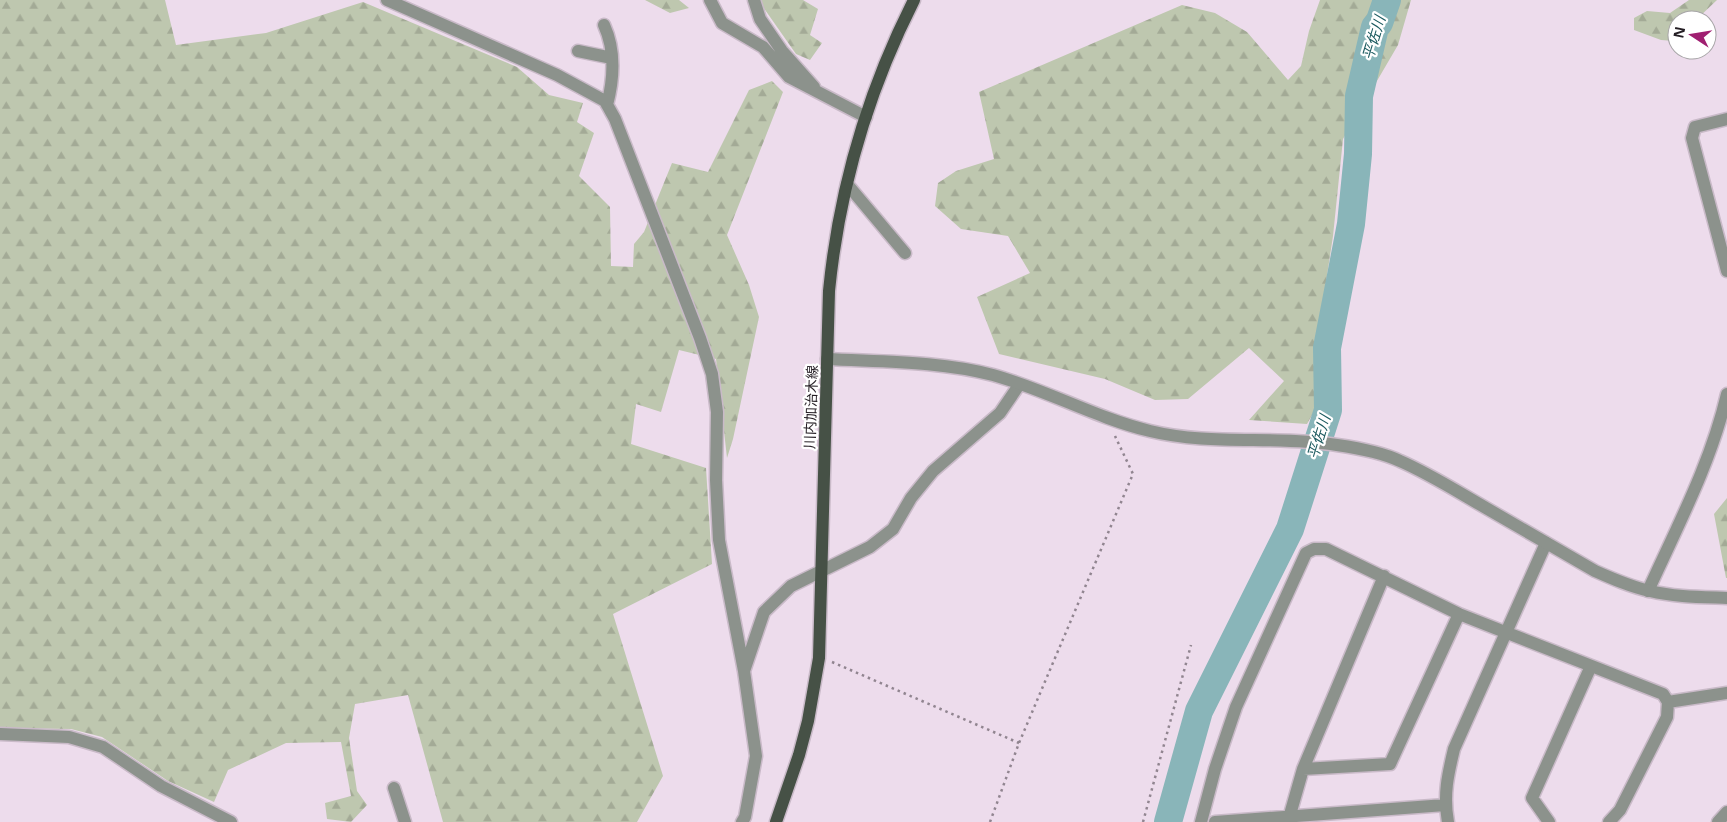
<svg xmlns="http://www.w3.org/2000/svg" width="1727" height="822" font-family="'Noto Sans','Noto Sans JP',sans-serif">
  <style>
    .forest { fill: url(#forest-firs) }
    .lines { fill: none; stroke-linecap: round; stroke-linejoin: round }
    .river { stroke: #89b5b9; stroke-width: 28 }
    .minor-casing { stroke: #c9bac8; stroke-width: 15 }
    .tertiary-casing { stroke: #c9bac8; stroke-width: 15 }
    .primary-casing { stroke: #c9bac8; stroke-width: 15 }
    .path { stroke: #918590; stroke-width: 2.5; stroke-dasharray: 2.5 4; stroke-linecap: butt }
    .minor { stroke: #8c928c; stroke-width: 12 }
    .tertiary { stroke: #8c928c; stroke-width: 12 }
    .primary { stroke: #465146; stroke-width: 12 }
    .labels { text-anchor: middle; stroke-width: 4.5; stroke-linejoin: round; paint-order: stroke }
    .street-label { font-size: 14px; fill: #241e24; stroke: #fff }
    .water-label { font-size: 15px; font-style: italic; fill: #1d5b60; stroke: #fff }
  </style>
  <defs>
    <pattern id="forest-firs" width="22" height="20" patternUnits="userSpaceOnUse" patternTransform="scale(1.25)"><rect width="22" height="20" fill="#bec7af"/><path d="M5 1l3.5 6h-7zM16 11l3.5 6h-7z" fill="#a3aa96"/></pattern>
  </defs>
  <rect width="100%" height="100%" fill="#eddcec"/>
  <!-- forest -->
  <path class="forest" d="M0,0H165L176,45L266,33L363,2L517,67L549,95L583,103L577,122L594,133L579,176L610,207L611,266L633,267L634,244L644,232L672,163L708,172L749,90L772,81L783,92L727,235L749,285L759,317L733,439L727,458L716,359L679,350L661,412L636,404L631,444L706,468L712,564L613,614L663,776L637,822H443L408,695L355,704L349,738L357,791L367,805L351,822L327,819L325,803L351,796L341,742L286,743L228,770L214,802L168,781L102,737L71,729L0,728Z
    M645,0H679L689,8L670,13Z
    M759,0H803L818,9L810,35L822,43L810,60L796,54L761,4Z
    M1320,0H1411L1398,45L1343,139L1333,236L1314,361L1317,406L1307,424L1249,420L1284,381L1249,348L1188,399L1155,400L1105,379L999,354L977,297L1030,273L1008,236L961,229L935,206L938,183L956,171L994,159L979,92L1182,5L1215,13L1247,32L1288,80L1301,66L1309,31Z
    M1689,0H1717L1696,20H1677V38L1674,41L1661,40L1634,30V18L1647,11L1670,13Z
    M1727,498V578H1726L1714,514Z"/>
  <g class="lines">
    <!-- river -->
    <path class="river" d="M1168,822L1199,711L1290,529L1328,410L1327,348L1351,224L1358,154L1359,96L1375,27L1379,23L1387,0"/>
    <!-- minor casing -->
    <g class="minor-casing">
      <path id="minor" d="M387,0L557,75L605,101L615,119L700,338L712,374L717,412L716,480L719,540L744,671
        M710,0L722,23L763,47L789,77L866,117
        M754,0L760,19L782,51L814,87
        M604,25C616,51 614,78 607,105
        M578,51L612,58
        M1727,119L1695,127L1692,138L1727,271
        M847,184L905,253
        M1648,591C1677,527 1711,463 1727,394
        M1668,702L1727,693
        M0,734L69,737L103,747L161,786L231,822
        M1303,769L1390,764L1459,614
        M394,788L405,822
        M1289,818L1303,769L1384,576
        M742,822L745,817L756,756L744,671L764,612L791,586L870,547L893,529L911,498L933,471L1000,413L1019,385
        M1201,822L1215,769L1236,707L1306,553L1314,549H1326L1459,614L1663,694L1668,702L1667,717L1620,810L1609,822
        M1215,822L1445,805
        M1448,822C1443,795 1448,774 1454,749L1546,543
        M1549,822L1532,798L1591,666
        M1718,822L1727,812"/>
    </g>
    <!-- tertiary casing -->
    <g class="tertiary-casing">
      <path id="tertiary" d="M827,359C883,362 939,361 993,375C1047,390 1096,418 1150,431C1211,446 1275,435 1337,445C1358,448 1381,452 1400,461C1430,474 1458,492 1486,508C1522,529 1559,550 1595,571C1613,579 1631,587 1650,591C1675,597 1701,597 1727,598"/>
    </g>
    <!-- primary casing -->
    <g class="primary-casing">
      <path id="primary" d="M776,822L799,755L808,721L819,658L829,291C839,190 868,91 914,0"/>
    </g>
    <!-- path -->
    <path class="path" d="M832,662L1019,743
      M990,822L1019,743L1133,474L1115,436
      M1143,822L1191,645"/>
    <!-- minor -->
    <use href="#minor" class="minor"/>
    <!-- tertiary -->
    <use href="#tertiary" class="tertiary"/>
    <!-- primary -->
    <use href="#primary" class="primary"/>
  </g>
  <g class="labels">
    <!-- street labels -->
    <g class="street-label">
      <text transform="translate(811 407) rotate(-88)" y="5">川内加治木線</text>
    </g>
    <!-- water labels -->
    <g class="water-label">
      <text transform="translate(1374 38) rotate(-73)" y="5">平佐川</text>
      <text transform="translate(1319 437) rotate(-73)" y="5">平佐川</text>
    </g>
  </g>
  <!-- north arrow -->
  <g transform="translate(1692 35) rotate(282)"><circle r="24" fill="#ffffff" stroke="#a7a5a7"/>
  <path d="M0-4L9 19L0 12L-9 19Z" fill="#a01f71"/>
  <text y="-8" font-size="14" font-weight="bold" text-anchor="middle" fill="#241e24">N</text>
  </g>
</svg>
